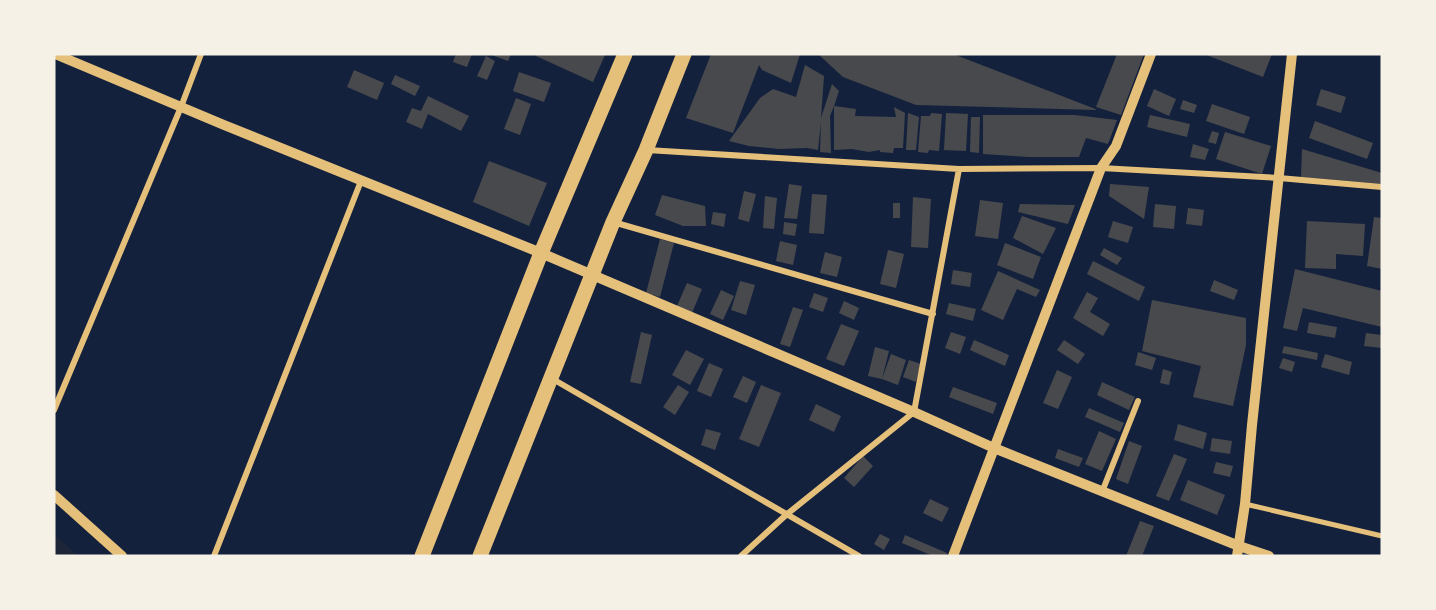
<svg xmlns="http://www.w3.org/2000/svg" width="1436" height="610" font-family="Literata,serif">
  <style>
    .green { fill: #1d2539 }
    .building { fill: #48494c }
    .lines { fill: none; stroke-linecap: round; stroke-linejoin: round }
    .pedestrian { stroke: #e5c07b; stroke-width: 5 }
    .minor { stroke: #e5c07b; stroke-width: 6 }
    .tertiary { stroke: #e5c07b; stroke-width: 10 }
    .primary { stroke: #e5c07b; stroke-width: 15 }
  </style>
  <rect width="100%" height="100%" fill="#14213d"/>
  <!-- green -->
  <path class="green" d="M54,534L78,556H54Z"/>
  <!-- building -->
  <path class="building" d="M456,54H472L467,67L453,62Z
    M489,54H511L508,61Z
    M537,54H602L605,55L593,82L536,56Z
    M711,54H800L791,83L762,70L759,65L733,133L686,118Z
    M818,54H953L1098,110L916,105L843,77Z
    M1117,54H1144L1121,115L1096,107Z
    M1204,54H1272L1263,77Z
    M486,56L495,61L487,80L477,76Z
    M805,65L824,76L821,118L832,84L839,91L834,106L856,109L855,116L896,117L894,107L905,113L903,148H894L893,153L880,152V150L869,152L852,149L834,150V106L830,116L831,153L820,152L821,122L818,150L807,148L779,149L749,146L729,141L760,98L773,89L796,97Z
    M354,70L384,83L377,100L347,87Z
    M519,72L551,83L544,102L513,91Z
    M395,75L420,86L415,96L391,84Z
    M1154,89L1176,99L1169,116L1147,106Z
    M1321,89L1346,97L1341,113L1316,105Z
    M428,96L469,116L461,131L428,114L422,129L406,122L412,108L421,111Z
    M516,98L531,104L520,135L504,129Z
    M1183,100L1197,105L1194,113L1180,109Z
    M1212,104L1250,117L1244,134L1206,121Z
    M908,113L919,117L916,150H906Z
    M931,113L942,114L939,151L929,150L928,153L918,152L921,116H930Z
    M946,113L968,114L966,151L944,150Z
    M983,115H1075L1117,120L1108,144L1086,138L1079,157H1029L983,154Z
    M1150,115L1190,124L1187,137L1147,127Z
    M971,117H980L979,153L970,152Z
    M1315,121L1373,143L1367,159L1309,138Z
    M1212,131L1219,133L1216,144L1208,142Z
    M1225,132L1271,146L1262,174L1216,159Z
    M1193,144L1209,149L1205,160L1190,157Z
    M1302,149L1382,173V184L1301,177Z
    M489,161L547,183L529,226L473,202Z
    M789,184L802,186L797,219L784,218Z
    M1110,184L1149,187L1144,219L1109,196Z
    M744,191L756,194L749,222L738,219Z
    M812,194L827,195L824,234L809,233Z
    M662,195L705,206L706,226H683L655,215Z
    M765,196L777,198L774,229L763,228Z
    M913,197L931,199L928,248L911,247Z
    M980,200L1003,203L998,239L975,236Z
    M893,203H900V218H893Z
    M1020,204L1075,205L1068,224L1018,212Z
    M1155,204L1176,206L1174,229L1153,227Z
    M1188,208L1204,210L1202,226L1186,224Z
    M713,212L726,214L724,227L711,224Z
    M1022,216L1056,228L1043,254L1013,238Z
    M1374,217L1382,218V269L1367,266Z
    M1113,221L1133,227L1128,243L1108,237Z
    M1307,221L1365,224L1363,256L1336,254V269L1305,268Z
    M784,222L797,224L795,236L783,234Z
    M660,239L674,243L660,297L646,293Z
    M780,241L797,245L793,265L776,261Z
    M1005,243L1041,257L1033,279L997,265Z
    M1104,248L1122,258L1117,265L1100,255Z
    M888,250L904,254L896,288L880,284Z
    M825,252L842,257L837,277L820,273Z
    M1093,261L1145,287L1139,301L1087,274Z
    M1295,269L1382,291V327L1303,308L1297,331L1283,328Z
    M953,270L972,273L970,287L951,284Z
    M998,271L1040,290L1036,297L1017,289L1003,320L981,310Z
    M1214,280L1238,290L1234,300L1210,291Z
    M740,281L755,285L746,315L731,310Z
    M687,283L702,289L692,313L677,306Z
    M721,290L734,296L723,320L710,314Z
    M1087,292L1098,298L1090,312L1110,324L1103,336L1073,318Z
    M814,293L828,298L823,312L809,307Z
    M1152,300L1246,318V345L1233,406L1193,397L1201,366L1142,351Z
    M844,301L859,308L854,320L839,313Z
    M949,303L976,309L973,321L946,314Z
    M793,307L803,310L790,347L780,344Z
    M1309,322L1337,327L1335,338L1307,333Z
    M841,324L859,331L844,366L826,359Z
    M641,332L652,335L641,384L630,382Z
    M951,332L966,337L960,354L945,348Z
    M1366,333L1382,335V348L1364,346Z
    M974,340L1009,355L1005,366L970,350Z
    M1064,340L1085,354L1078,364L1057,350Z
    M1284,346L1318,353L1317,360L1282,353Z
    M875,347L889,351L882,379L868,376Z
    M686,350L704,359L690,385L672,375Z
    M1138,352L1156,358L1152,370L1135,365Z
    M891,354L906,360L898,385L882,379Z
    M1325,354L1352,362L1349,375L1321,367Z
    M1283,358L1295,362L1292,372L1279,368Z
    M909,360L921,364L916,382L903,377Z
    M709,363L723,369L711,397L697,391Z
    M1163,369L1172,372L1169,385L1160,383Z
    M1057,370L1072,377L1058,409L1043,403Z
    M743,376L756,382L747,403L733,397Z
    M1102,382L1135,397L1129,410L1097,395Z
    M678,385L689,392L675,415L663,407Z
    M761,385L781,393L759,447L739,439Z
    M953,387L997,403L993,414L949,397Z
    M816,404L841,416L834,432L809,420Z
    M1089,408L1124,423L1120,432L1085,417Z
    M1178,424L1207,433L1203,449L1174,440Z
    M706,429L721,433L715,450L701,445Z
    M1099,431L1116,439L1102,471L1085,464Z
    M1212,438L1232,441L1230,454L1210,451Z
    M1129,441L1142,446L1128,484L1116,479Z
    M1058,449L1083,458L1079,467L1055,458Z
    M1174,454L1187,459L1169,501L1156,496Z
    M863,456L873,466L854,487L844,478Z
    M1216,462L1233,466L1230,477L1213,473Z
    M1188,480L1225,495L1217,515L1180,500Z
    M930,499L949,508L942,522L923,513Z
    M1140,521L1154,526L1142,556H1126Z
    M880,534L890,539L884,550L874,544Z
    M905,535L947,553L946,556H933L902,543Z"/>
  <g class="lines">
    <!-- pedestrian -->
    <path class="pedestrian" d="M1245,504L1382,536"/>
    <!-- minor -->
    <path class="minor" d="M647,150L959,169L1101,168L1279,178L1382,187
      M613,222L933,314
      M551,378L859,556
      M54,410L181,107L201,54
      M1102,492L1138,401
      M214,556L361,181
      M741,556L786,515L914,412L959,169"/>
    <!-- tertiary -->
    <path class="tertiary" d="M55,54L224,125L541,253L914,412L994,448L1239,546L1269,556
      M54,495L122,556
      M953,556L1101,168L1116,146L1151,54
      M1237,556L1245,504L1252,425L1292,54"/>
    <!-- primary -->
    <path class="primary" d="M422,556L541,253L625,54
      M480,556L613,222L646,150L684,54"/>
  </g>
  <!-- border -->
  <rect width="1436" height="610" fill="none" stroke="#f6f1e7" stroke-width="111"/>
</svg>
